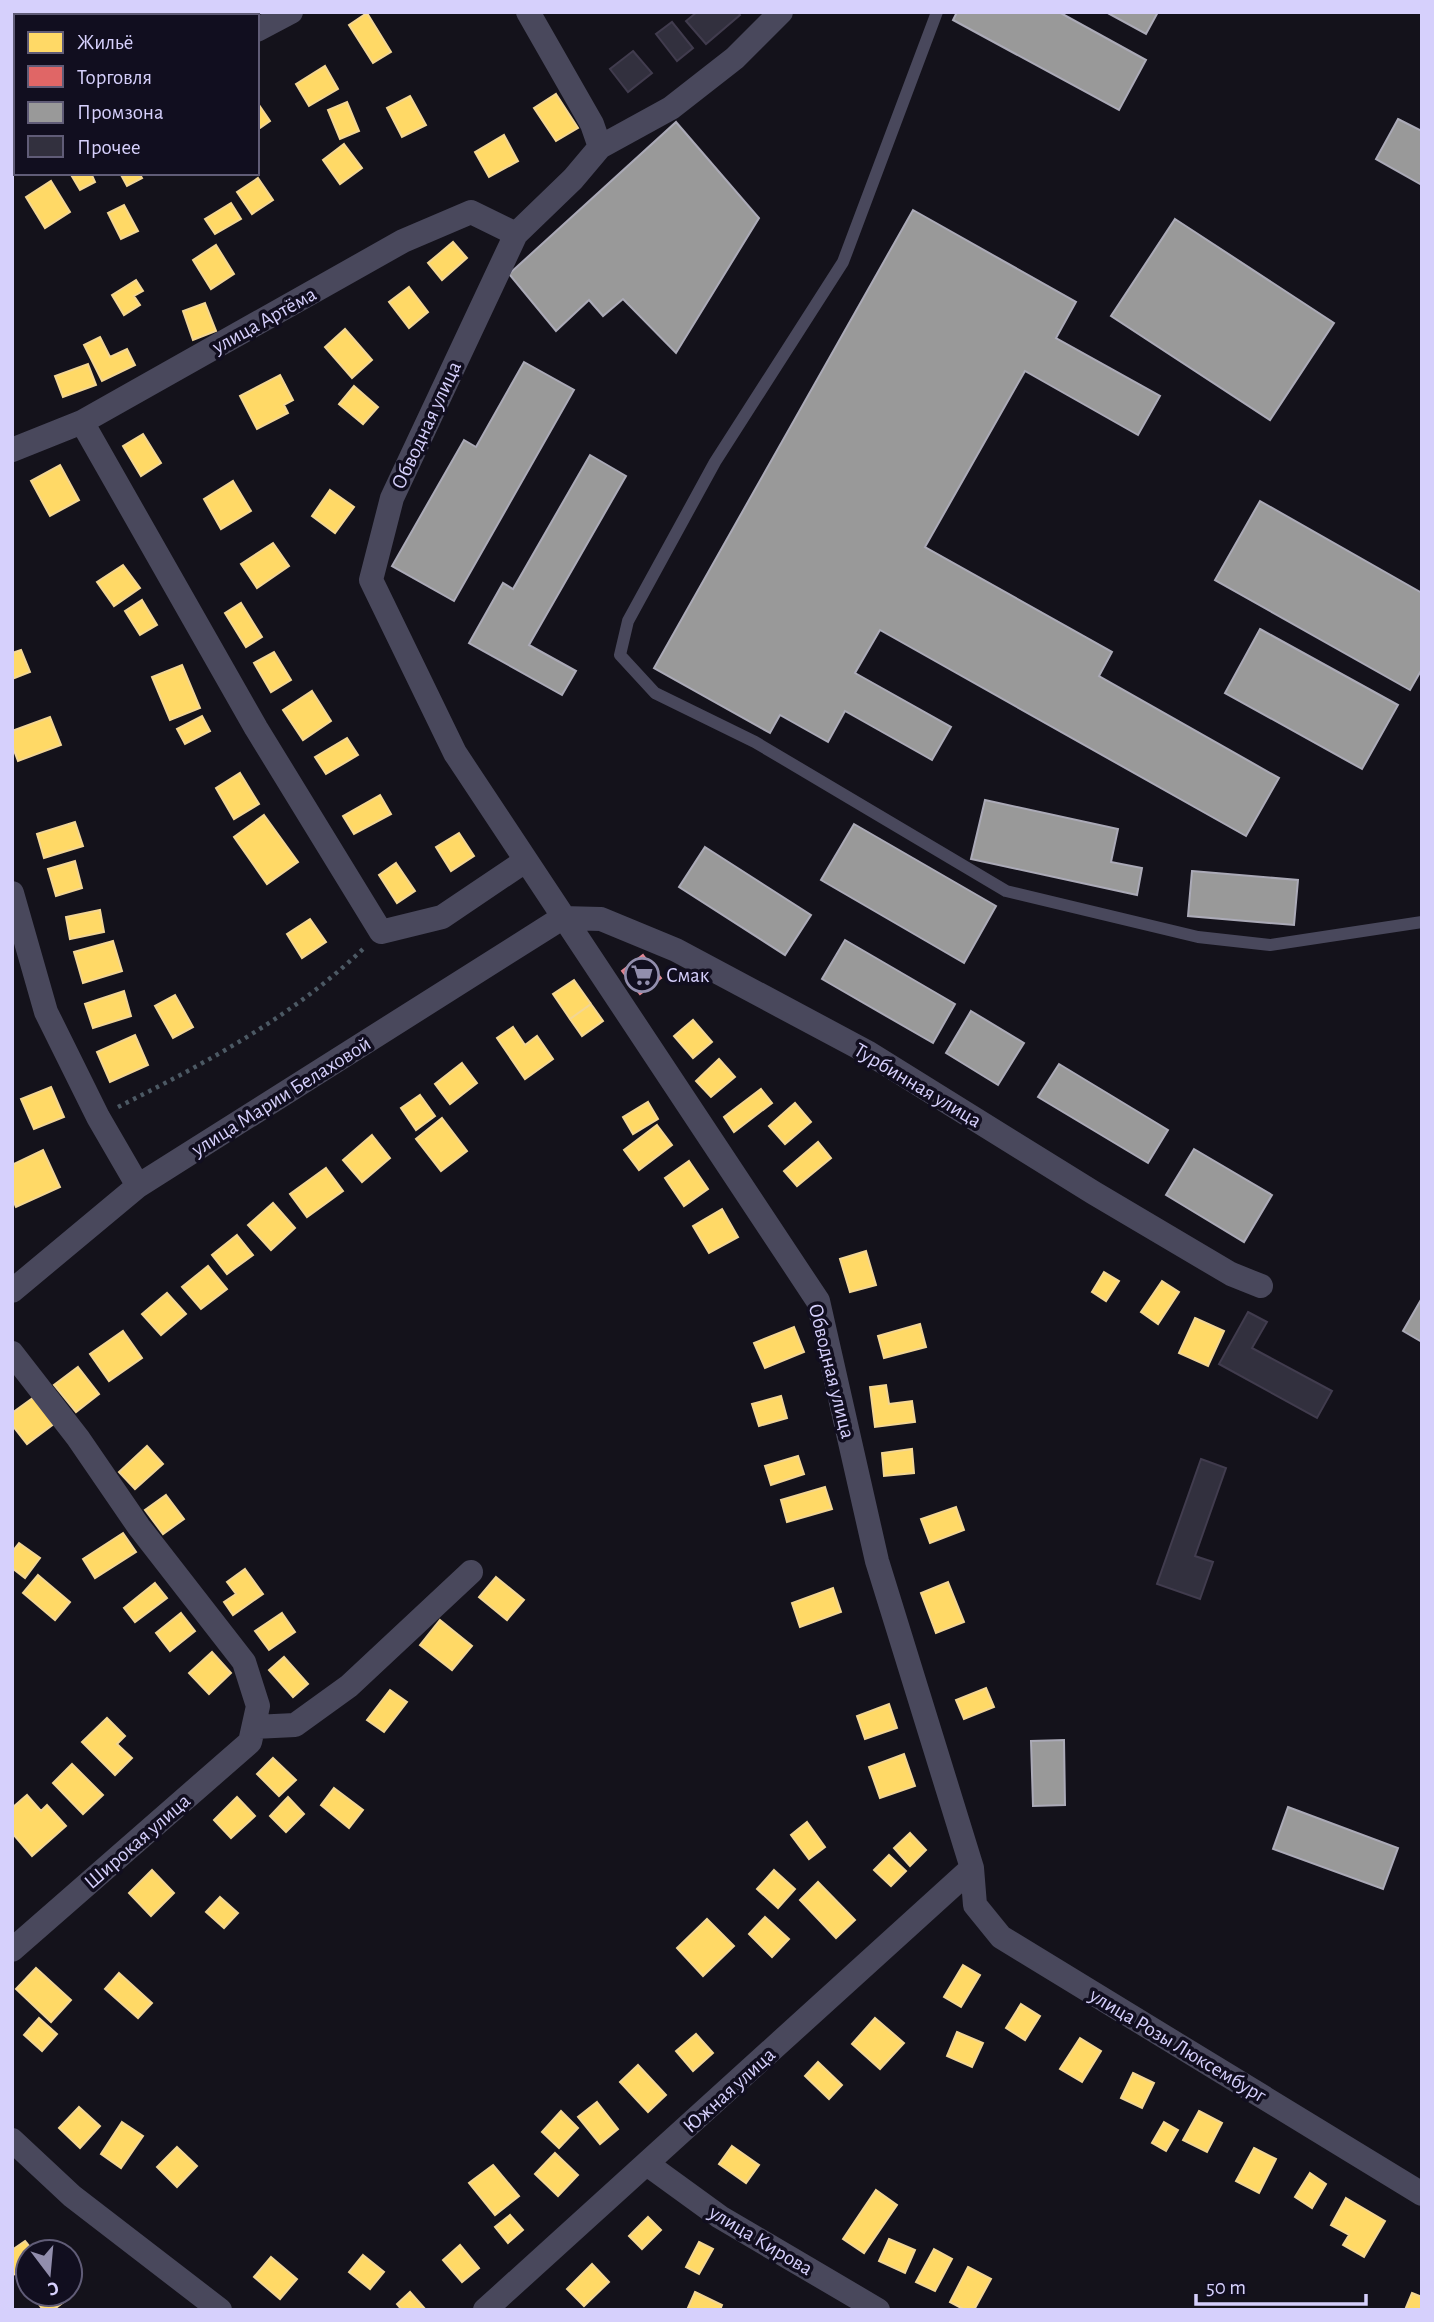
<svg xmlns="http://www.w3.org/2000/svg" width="1434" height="2322" font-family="'Alegreya Sans',sans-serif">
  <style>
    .homes { fill: #ffd966; stroke: #f3d693; stroke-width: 2 }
    .shops { fill: #e06666; stroke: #dd8693; stroke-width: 2 }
    .industry { fill: #999; stroke: #abaab7; stroke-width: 2 }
    .building { fill: #32303e; stroke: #413c4e; stroke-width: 2 }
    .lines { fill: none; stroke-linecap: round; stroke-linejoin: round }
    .path { stroke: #4c5964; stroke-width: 4.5; stroke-dasharray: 3.5 5; stroke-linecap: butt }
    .lane { stroke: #49485c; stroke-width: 12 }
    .street { stroke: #49485c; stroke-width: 24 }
    .labels { text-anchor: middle; stroke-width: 7; stroke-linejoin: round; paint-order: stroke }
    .street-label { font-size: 21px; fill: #d6d0fc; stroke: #110e1f }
    .poi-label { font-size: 21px; fill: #d6d0fc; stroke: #110e1f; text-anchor: start }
  </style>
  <rect width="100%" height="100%" fill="#14121b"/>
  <!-- homes -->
  <path class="homes" d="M367,13L391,52L373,63L349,25Z
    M325,66L338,89L309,106L296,84Z
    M556,94L578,128L556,141L534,108Z
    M410,96L426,125L402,137L387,108Z
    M257,102L270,121L257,130Z
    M347,102L359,131L340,139L328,110Z
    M504,135L518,161L489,177L475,152Z
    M344,144L362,168L340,184L323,160Z
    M70,173H91L95,182L80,190Z
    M120,173H139L142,178L127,186Z
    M258,178L273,200L252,214L237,192Z
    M51,181L70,212L45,228L26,197Z
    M231,203L241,219L215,234L205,219Z
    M124,205L138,231L121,239L108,213Z
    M453,242L467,258L442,280L428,263Z
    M216,245L234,274L211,289L193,260Z
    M136,280L143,291L134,296L140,305L124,315L112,295Z
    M409,287L428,312L409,328L389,302Z
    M205,303L216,331L193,340L183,311Z
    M345,329L372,360L352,378L325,347Z
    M100,337L110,357L127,349L135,365L102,381L84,345Z
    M88,364L96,385L63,397L55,376Z
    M280,375L293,400L284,405L288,413L257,429L240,396Z
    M354,386L378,407L363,424L339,404Z
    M143,434L161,463L141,476L123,446Z
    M60,465L79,500L50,516L31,481Z
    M233,481L251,511L221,529L204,499Z
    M330,490L354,507L335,533L312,516Z
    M273,543L289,566L257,588L241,564Z
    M123,565L140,588L114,606L97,582Z
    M142,600L157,625L140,635L125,611Z
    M241,603L262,637L246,647L225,613Z
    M21,650L30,672L12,679V653Z
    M274,652L291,680L271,692L254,663Z
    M182,665L200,708L170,720L152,677Z
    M312,691L331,721L303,740L283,710Z
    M202,716L210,731L185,744L177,729Z
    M50,717L61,745L18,761L12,745V731Z
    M347,738L358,755L326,774L315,757Z
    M240,773L259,804L234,819L216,788Z
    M380,795L391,814L354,834L343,816Z
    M264,815L298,862L267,884L234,837Z
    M75,822L83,846L44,858L37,834Z
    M459,833L474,856L451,871L436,847Z
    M75,861L82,888L56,896L48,869Z
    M396,863L415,891L397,903L379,875Z
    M100,910L104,932L70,939L66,917Z
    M310,919L326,942L302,958L287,934Z
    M113,941L122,971L83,983L74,952Z
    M574,980L591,1004L570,1019L553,994Z
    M124,991L131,1016L93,1028L85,1004Z
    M175,995L193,1027L173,1038L155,1006Z
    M591,1004L603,1021L582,1036L570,1019Z
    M693,1020L712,1042L693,1058L674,1036Z
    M513,1027L525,1045L537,1036L553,1059L525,1079L497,1038Z
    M135,1035L148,1065L110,1082L97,1052Z
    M719,1059L735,1077L711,1097L696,1081Z
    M462,1063L477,1083L450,1104L435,1084Z
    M51,1087L64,1117L34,1129L21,1099Z
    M761,1089L772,1103L734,1132L724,1117Z
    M420,1095L435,1116L416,1130L401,1108Z
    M648,1102L658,1119L633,1134L623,1117Z
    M795,1103L811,1122L785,1144L769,1126Z
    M442,1118L467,1151L441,1171L416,1139Z
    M657,1125L672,1145L639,1170L624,1150Z
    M372,1135L390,1158L362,1182L343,1160Z
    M818,1142L831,1158L797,1186L784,1171Z
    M43,1150L60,1187L16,1207L12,1198V1165Z
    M689,1161L708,1189L684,1206L665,1178Z
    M326,1168L343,1191L307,1217L290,1194Z
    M273,1203L295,1228L271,1250L248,1225Z
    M722,1209L738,1237L709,1253L693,1226Z
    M237,1235L253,1255L227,1274L212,1255Z
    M866,1251L876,1285L850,1292L840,1259Z
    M208,1266L227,1289L201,1309L182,1287Z
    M1104,1272L1119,1281L1106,1301L1092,1292Z
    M1162,1281L1179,1292L1158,1324L1141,1312Z
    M167,1293L186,1314L161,1335L142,1314Z
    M1195,1318L1224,1331L1208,1366L1179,1353Z
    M920,1324L926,1347L884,1358L878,1336Z
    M794,1327L804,1352L765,1368L754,1343Z
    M123,1331L142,1358L109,1381L90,1354Z
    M78,1367L99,1394L76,1412L54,1385Z
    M886,1385L889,1404L912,1401L915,1422L875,1427L870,1387Z
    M781,1396L787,1418L759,1426L752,1404Z
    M34,1397L55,1423L27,1444L12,1425V1413Z
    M147,1446L163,1464L135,1489L119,1472Z
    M912,1449L914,1473L884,1476L882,1453Z
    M798,1456L804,1474L771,1485L765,1466Z
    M825,1487L832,1509L787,1522L781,1500Z
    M166,1495L184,1519L163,1534L145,1510Z
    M956,1507L964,1530L930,1543L921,1519Z
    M123,1533L136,1552L95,1578L83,1559Z
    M19,1543L40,1558L25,1578L12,1568V1552Z
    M245,1569L263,1594L233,1615L224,1602L236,1594L227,1582Z
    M38,1575L70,1602L55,1620L23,1593Z
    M496,1577L524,1600L507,1620L479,1597Z
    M948,1582L964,1622L936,1633L921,1593Z
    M155,1583L167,1598L135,1622L124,1608Z
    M833,1588L841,1612L800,1627L792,1603Z
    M181,1613L195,1631L170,1651L156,1633Z
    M282,1613L295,1632L269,1650L255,1631Z
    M440,1620L472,1646L452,1670L420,1645Z
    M212,1652L231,1673L209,1694L189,1673Z
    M284,1657L308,1684L293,1697L269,1670Z
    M986,1688L994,1707L964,1719L956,1700Z
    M390,1690L407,1702L384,1732L367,1720Z
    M889,1704L897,1728L865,1739L857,1716Z
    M107,1718L125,1736L117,1744L132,1758L115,1775L82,1742Z
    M904,1754L915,1786L880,1798L869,1767Z
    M273,1758L296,1780L279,1796L257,1774Z
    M72,1764L103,1795L83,1814L53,1783Z
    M334,1788L363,1810L349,1828L321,1805Z
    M27,1795L41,1811L47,1805L66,1826L32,1856L12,1833V1808Z
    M237,1797L255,1816L231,1838L214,1820Z
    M288,1797L304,1814L286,1832L270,1816Z
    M807,1822L825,1847L809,1859L791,1835Z
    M910,1833L926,1850L910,1866L894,1848Z
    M889,1855L906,1871L891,1886L874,1870Z
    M152,1870L174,1893L151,1916L129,1893Z
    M774,1870L795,1889L778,1908L757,1889Z
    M818,1882L855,1920L836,1938L800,1900Z
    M220,1897L238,1913L224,1928L206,1912Z
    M765,1917L789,1939L772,1957L749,1934Z
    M707,1919L734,1946L703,1976L677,1948Z
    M963,1965L980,1975L961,2007L944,1997Z
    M36,1968L71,2000L51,2022L16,1989Z
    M119,1973L152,2003L138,2018L105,1989Z
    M1021,2004L1040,2016L1025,2040L1006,2028Z
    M39,2018L57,2034L42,2051L24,2035Z
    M875,2018L904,2043L880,2069L852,2044Z
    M957,2032L983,2043L972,2067L947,2056Z
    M696,2034L713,2053L693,2071L676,2051Z
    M1080,2038L1101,2051L1082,2082L1060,2069Z
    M818,2062L842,2085L829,2099L805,2076Z
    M638,2065L666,2095L648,2112L620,2082Z
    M1133,2073L1154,2083L1142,2108L1121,2098Z
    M597,2102L618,2129L600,2144L578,2117Z
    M79,2107L100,2126L80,2148L59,2128Z
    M561,2111L578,2128L559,2148L542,2132Z
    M1199,2111L1222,2123L1207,2152L1183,2140Z
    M122,2122L143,2136L121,2168L101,2154Z
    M1164,2122L1178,2130L1166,2151L1152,2143Z
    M732,2146L759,2165L746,2183L719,2164Z
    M177,2147L197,2166L177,2187L157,2167Z
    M1254,2148L1276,2159L1259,2193L1236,2181Z
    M555,2153L578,2175L558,2196L535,2174Z
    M493,2165L519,2196L495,2215L469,2183Z
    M1310,2173L1326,2184L1312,2208L1295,2197Z
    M876,2190L897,2205L864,2253L843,2239Z
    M1346,2198L1385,2221L1364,2257L1343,2245L1349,2235L1331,2225Z
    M510,2215L523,2230L508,2243L495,2227Z
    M648,2217L661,2230L642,2249L629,2236Z
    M889,2239L915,2250L905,2273L879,2261Z
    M25,2241L34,2252H28V2264L12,2276V2250Z
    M699,2242L713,2249L699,2274L686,2267Z
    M460,2245L479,2268L462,2282L443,2260Z
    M934,2249L952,2259L935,2291L916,2282Z
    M363,2255L384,2272L370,2289L349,2272Z
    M271,2257L297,2279L280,2299L254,2277Z
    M592,2264L609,2282L584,2306L567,2289Z
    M968,2267L991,2279L974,2310H965L950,2302Z
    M70,2292L72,2296L53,2310H43L36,2300L44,2294Z
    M410,2292L426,2310H402L397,2304Z
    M695,2292L722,2305L720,2310H687Z
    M1412,2293L1422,2297V2310H1405Z"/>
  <!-- shops -->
  <path class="shops" d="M643,955L661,978L640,994L622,971Z"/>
  <!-- industry -->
  <path class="industry" d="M957,12H1059L1146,60L1119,110L953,20Z
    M1106,12H1158L1146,34Z
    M1398,119L1422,131V185L1376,159Z
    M676,122L759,218L676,353L623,299L603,316L589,300L556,331L509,274Z
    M913,210L1076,302L1056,338L1160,396L1138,435L1025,371L925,547L1112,652L1099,676L1279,778L1246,836L880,630L855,673L951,727L932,760L845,711L828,742L780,715L770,733L654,668Z
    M1175,219L1334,323L1270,420L1111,316Z
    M524,362L574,390L454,601L392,566L464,440L476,447Z
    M590,455L626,476L529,645L576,671L562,695L469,643L503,583L513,589Z
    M1260,501L1422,593V669L1410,690L1215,580Z
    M1260,629L1398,705L1362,769L1225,693Z
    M985,800L1118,829L1111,862L1142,868L1137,895L971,859Z
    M854,824L996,906L964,963L821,880Z
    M705,847L811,915L785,955L679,887Z
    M1192,871L1298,880L1294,925L1188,916Z
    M845,940L955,1004L933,1043L822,979Z
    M971,1011L1024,1043L998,1085L946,1053Z
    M1059,1064L1168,1130L1148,1163L1038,1097Z
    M1194,1149L1272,1195L1244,1242L1166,1195Z
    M1422,1298V1342L1403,1331Z
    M1064,1740L1065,1805L1033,1806L1031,1741Z
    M1288,1807L1398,1848L1383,1889L1273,1849Z"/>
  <!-- building -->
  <path class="building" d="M697,12H738L740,15L706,44L686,21Z
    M672,22L693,48L677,61L656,34Z
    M633,51L652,73L628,92L610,69Z
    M1248,1312L1267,1322L1252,1348L1332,1391L1317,1418L1219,1364Z
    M1201,1459L1226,1468L1195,1556L1213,1562L1200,1599L1157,1584Z"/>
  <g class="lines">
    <!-- path -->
    <path class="path" d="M118,1107C206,1063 294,1016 365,947"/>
    <!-- lane -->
    <path class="lane" d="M937,12L843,262L715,462L628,621L620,655L655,693L755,742L1006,891L1198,937L1270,945L1422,922"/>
    <!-- street -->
    <path class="street" d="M528,12L592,124L600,147L573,179L516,234L392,498L371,580L455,753L818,1301L877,1561L972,1868L975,1905L1001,1937L1422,2194
      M257,30L291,12
      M600,147L671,108L735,58L781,12
      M12,163L16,160
      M82,422L256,728L381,932L442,917L525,861
      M12,450L82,422L403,241L471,212L516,234
      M12,893L46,1012L98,1117L138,1186
      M562,918L601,919L676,950L867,1052L1094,1193L1231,1274L1261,1286
      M12,1291L138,1186L562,918
      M12,1353L78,1438L139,1527L244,1662L258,1706L250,1742L12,1950
      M254,1727L295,1725L349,1686L471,1572
      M12,2140L72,2196L220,2310
      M647,2164L720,2217L878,2310
      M485,2310L972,1868"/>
  </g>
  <!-- icons -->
  <defs>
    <g id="supermarket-ring" transform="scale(1.75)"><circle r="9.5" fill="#110e1f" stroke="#928ead" stroke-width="1.5"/><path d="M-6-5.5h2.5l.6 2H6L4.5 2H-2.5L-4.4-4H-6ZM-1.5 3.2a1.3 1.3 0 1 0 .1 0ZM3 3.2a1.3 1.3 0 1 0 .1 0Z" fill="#928ead"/></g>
  </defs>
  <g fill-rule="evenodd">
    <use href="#supermarket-ring" x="642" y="975"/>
  </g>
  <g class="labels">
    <!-- street labels -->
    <g class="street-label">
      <text transform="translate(264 320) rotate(-29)" y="7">улица Артёма</text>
      <text transform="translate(426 425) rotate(-65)" y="7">Обводная улица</text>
      <text transform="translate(918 1085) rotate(31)" y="7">Турбинная улица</text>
      <text transform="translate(281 1096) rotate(-32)" y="7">улица Марии Белаховой</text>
      <text transform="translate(832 1371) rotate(76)" y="7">Обводная улица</text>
      <text transform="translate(137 1841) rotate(-41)" y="7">Широкая улица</text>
      <text transform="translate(1178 2045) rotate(31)" y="7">улица Розы Люксембург</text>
      <text transform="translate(729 2090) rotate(-42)" y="7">Южная улица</text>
      <text transform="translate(761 2240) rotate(31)" y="7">улица Кирова</text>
    </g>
    <!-- poi labels -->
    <g class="poi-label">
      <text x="666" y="982">Смак</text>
    </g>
  </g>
  <!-- border -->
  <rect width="1434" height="2322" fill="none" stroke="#d6d0fc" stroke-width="28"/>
  <!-- legend -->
  <rect x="14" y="14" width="245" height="161" fill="#110e1f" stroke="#605c77" stroke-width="2"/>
  <rect x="28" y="32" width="35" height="21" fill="#ffd966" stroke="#605c77" stroke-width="2"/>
  <text x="77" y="49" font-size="21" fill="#d6d0fc">Жильё</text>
  <rect x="28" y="66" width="35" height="21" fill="#e06666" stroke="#605c77" stroke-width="2"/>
  <text x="77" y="84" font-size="21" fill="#d6d0fc">Торговля</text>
  <rect x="28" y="102" width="35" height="21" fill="#999999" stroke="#605c77" stroke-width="2"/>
  <text x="77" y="119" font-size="21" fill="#d6d0fc">Промзона</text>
  <rect x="28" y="136" width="35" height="21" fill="#32303e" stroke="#605c77" stroke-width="2"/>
  <text x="77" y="154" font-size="21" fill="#d6d0fc">Прочее</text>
  <!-- north arrow -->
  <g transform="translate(49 2273) rotate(164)"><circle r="33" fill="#110e1f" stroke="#605c77" stroke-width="2"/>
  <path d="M0-5L12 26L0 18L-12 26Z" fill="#928ead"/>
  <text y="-10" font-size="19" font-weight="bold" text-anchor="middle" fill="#d6d0fc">С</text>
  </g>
  <!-- scale -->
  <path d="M1196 2294v10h170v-10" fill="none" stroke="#d6d0fc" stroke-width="3.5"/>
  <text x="1206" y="2294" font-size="21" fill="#d6d0fc" stroke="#110e1f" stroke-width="5" paint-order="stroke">50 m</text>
</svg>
